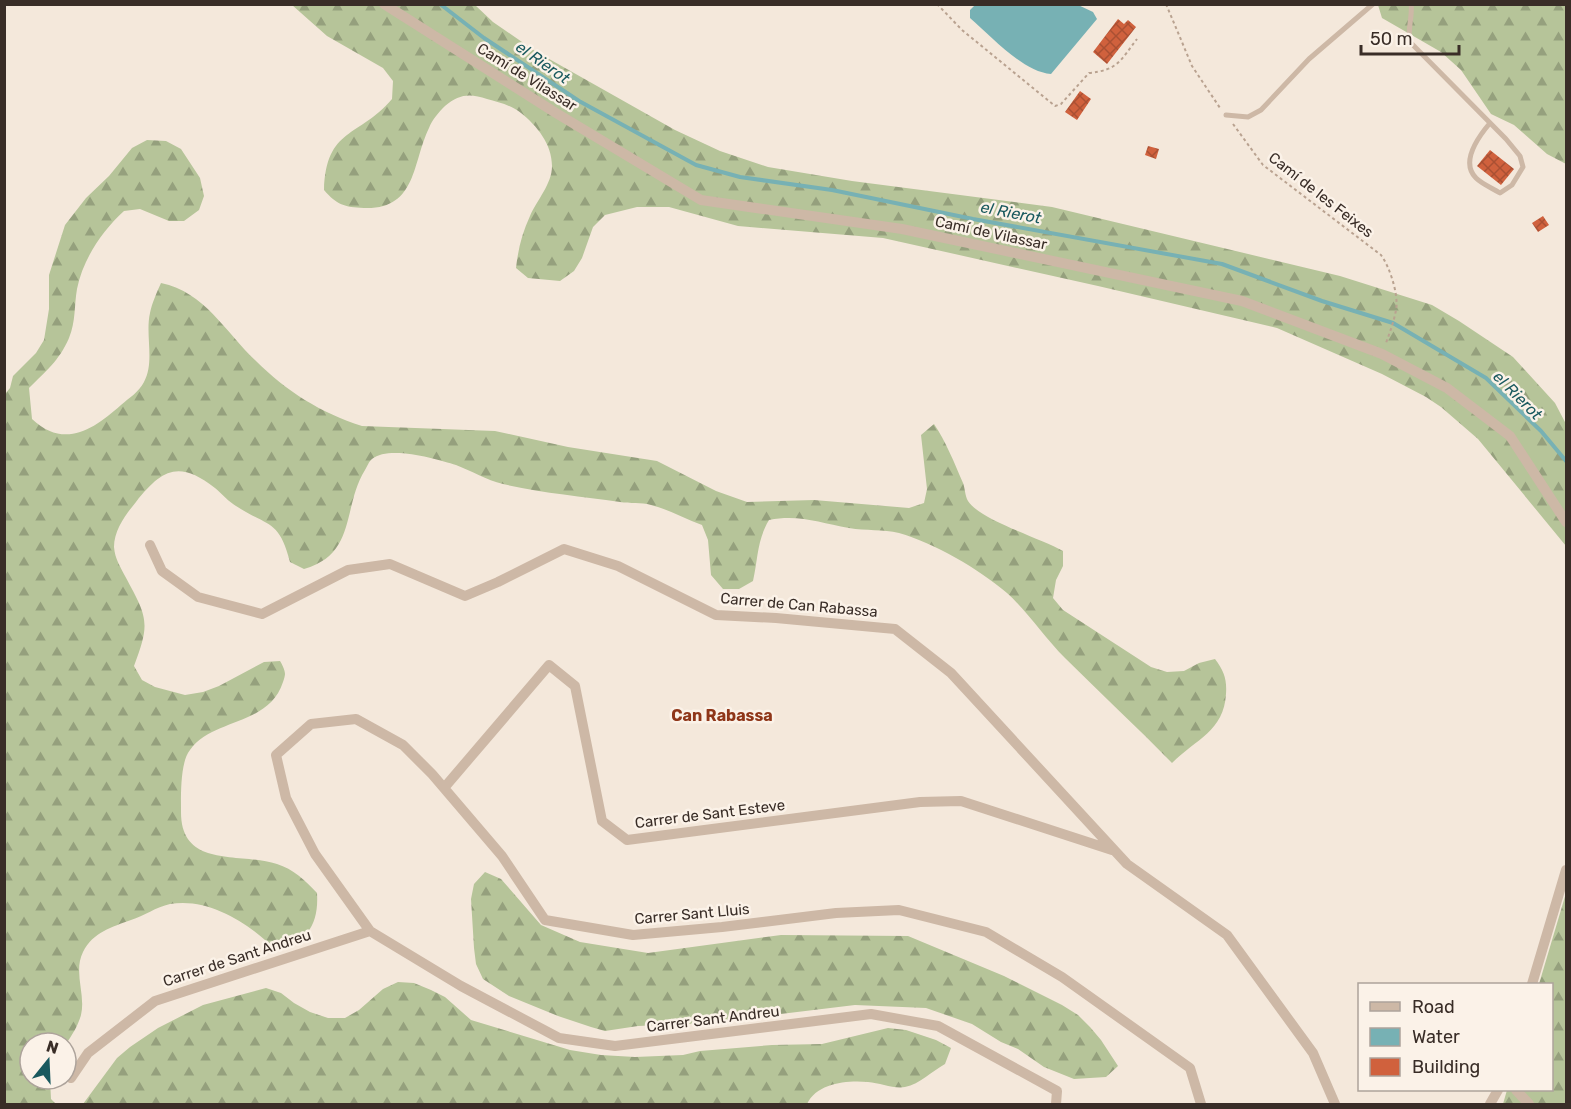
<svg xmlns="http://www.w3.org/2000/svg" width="1571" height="1109" font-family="Rubik,sans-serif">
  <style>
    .forest { fill: url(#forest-firs) }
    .water { fill: #77b1b4 }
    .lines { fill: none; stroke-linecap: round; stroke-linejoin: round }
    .stream { stroke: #77b1b4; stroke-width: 4 }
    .building { fill: url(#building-cross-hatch) }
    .path { stroke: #b9a290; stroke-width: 2; stroke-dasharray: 3 3; stroke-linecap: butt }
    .service { stroke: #cdb8a6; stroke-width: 5 }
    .minor { stroke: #cdb8a6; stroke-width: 10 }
    .labels { text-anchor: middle; stroke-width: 5; stroke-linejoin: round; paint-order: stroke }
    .street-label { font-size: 15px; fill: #392d27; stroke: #fbf2e8 }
    .water-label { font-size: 16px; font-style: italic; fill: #19595e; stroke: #fbf2e8 }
    .neighbourhood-label { font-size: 16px; font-weight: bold; fill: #8f3619; stroke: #fbf2e8 }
  </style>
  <defs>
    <pattern id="forest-firs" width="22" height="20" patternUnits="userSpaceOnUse" patternTransform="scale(1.5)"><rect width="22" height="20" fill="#b6c499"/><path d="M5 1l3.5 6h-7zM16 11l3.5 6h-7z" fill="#95a07d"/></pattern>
    <pattern id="building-cross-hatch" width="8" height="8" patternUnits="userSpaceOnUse" patternTransform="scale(1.5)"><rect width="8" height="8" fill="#d0613d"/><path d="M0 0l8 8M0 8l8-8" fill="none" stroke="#aa5033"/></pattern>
  </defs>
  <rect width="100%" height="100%" fill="#f4e8db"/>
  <!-- forest -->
  <path class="forest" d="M292,5H475L493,22L535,51L675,130L720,151L768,167L852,181L1052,207L1340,276L1432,305L1459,321L1513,357L1555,403L1566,424V546L1478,439L1441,407L1426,397L1382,374L1277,328L1098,286L883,238L738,226L669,207H637L605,215L593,227L582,258L574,271L560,281L528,278L516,268C518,250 522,233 530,216C537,200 552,184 552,166C552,144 537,126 521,113C511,105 498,102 487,99C470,93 459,94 445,106C439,112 432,120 429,128C412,163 417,210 364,208C344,207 337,205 324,190C326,127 359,138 392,99L393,81L383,68L327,36Z
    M1378,5H1566V164L1547,154L1514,125L1491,114L1461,70L1441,52L1382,18Z
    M147,140L166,141L181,149L200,178L204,196L199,210L184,221H169L140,209L124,211C102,231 83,259 77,289C74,306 76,321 69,338C59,361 46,371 29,388L32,419C64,449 93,430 121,405C129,398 139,392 144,382C155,362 145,335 150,313C152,303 157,292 161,283C205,292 225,332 256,361C286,391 321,413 362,426L495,431L568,447L657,461L716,491L747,502L814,500L909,508L924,503L927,489L921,435L934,424C946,442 954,462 963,483C965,488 965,496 968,501C980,520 1040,538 1063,551V566L1056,580L1053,598L1063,610L1151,667L1167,672L1184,671L1199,663L1215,659C1224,671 1227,679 1226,694C1224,731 1196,739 1172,763C1137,727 1100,693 1065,658C1044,637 1028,612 1007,593C979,569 934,543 899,533C883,529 866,531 849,528C820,523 799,514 769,520C757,540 758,559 753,581L739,589H723L711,575L708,540L702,525C685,519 668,509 651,505C641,502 630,504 620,502C581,496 541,493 503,484C486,480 472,471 456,465C437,459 389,445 372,459C369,461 367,467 365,470C342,507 357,554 304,569L290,562C279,519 268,527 236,506C229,502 222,494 215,488C179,460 162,469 136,502C126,514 114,530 114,547C115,559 120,566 125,576C147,617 151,622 134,666L142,680L155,687L185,695L203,692L219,686L264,662L280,661C282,664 285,670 285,674C285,675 284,680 283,682C269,726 213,718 190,750C180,762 181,796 181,812C181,869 240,852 277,864C293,869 305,880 317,893C319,925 307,942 276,950C250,924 209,897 170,904C156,907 144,916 131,920C112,927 93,932 83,952C73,972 86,994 81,1015C78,1026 72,1035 66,1044L30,1043V1079H50L51,1099L56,1104H5V394L10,388L13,376L36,353L44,340L49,309V275L65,225L86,198L109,176L132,148Z
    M485,872L501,879L541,925L580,942L648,953L781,935L908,936L1004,976L1062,1005L1078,1015L1090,1027L1101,1040L1118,1066L1106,1077L1074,1079L1044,1067L1018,1049L1001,1042L972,1024L926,1008L855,1005L707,1023L638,1026L605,1031L591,1027L558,1016L509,996L483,979L476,964L474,948L471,899L474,884Z
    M1566,893V1104H1503L1507,1090H1552V984H1539Z
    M398,982L414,983L431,990L445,997L471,1020L570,1050L601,1055L635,1057L683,1055L700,1051L772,1045L822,1044L888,1028L906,1030L936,1040L951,1048L945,1064C932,1071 920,1084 905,1087C894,1089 880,1083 868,1082C847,1080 817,1083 807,1104H83L117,1058L130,1047L158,1028L203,1005L266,988L281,993L294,1003L310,1012L328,1018H345L359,1010L383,989Z"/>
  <!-- water -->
  <path class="water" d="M1076,4L1093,12L1097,19L1051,74C1023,72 991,36 970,18V10L975,5Z"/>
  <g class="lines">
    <!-- stream -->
    <path class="stream" d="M440,4L484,38L579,101L696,165L740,177L832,190L973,219L1222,264L1322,301L1393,323L1486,378L1541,431L1566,461"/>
  </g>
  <!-- building -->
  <path class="building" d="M1118,19L1124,24L1128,20L1136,27L1107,64L1093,52Z
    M1080,91L1091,99L1077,120L1065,112Z
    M1148,146L1159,149L1156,159L1145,155Z
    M1490,150L1514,169L1501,185L1477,166Z
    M1543,216L1549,225L1538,232L1532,223Z"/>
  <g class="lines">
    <!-- path -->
    <path class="path" d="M937,4L962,30L1055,106L1061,104L1089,73C1118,70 1120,61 1137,39
      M1166,4L1192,66L1220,108
      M1233,124L1263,165L1381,255C1390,267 1399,296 1396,310C1394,321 1390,332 1386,343"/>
    <!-- service -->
    <path class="service" d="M1411,4C1413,17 1407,28 1410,42L1506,139L1520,156L1523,167L1512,185L1500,193C1492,188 1482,184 1476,178C1460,162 1479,136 1490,123
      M1226,115L1248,117L1261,110L1309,59L1373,4"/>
    <!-- minor -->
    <path class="minor" d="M384,4L556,113L701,200L902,229L1242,301L1382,354L1447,388L1510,436L1566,522
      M150,545L162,571L198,597L262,614L348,570L390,564L465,596L498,582L564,549L618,566L716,615L776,618L895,629L951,673L1127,864L1227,935L1313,1053L1335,1104
      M444,788L549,665L575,686L602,821L627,840L920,802L961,801L1112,850
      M1532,984L1566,870
      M71,1078L88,1053L155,1001L370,931
      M1516,1090L1529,1104
      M1056,1104L1057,1091L938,1026L871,1014L615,1046L559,1038L461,986L370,931L315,854L286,798L276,755L311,724L356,719L403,745L432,774L502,856L545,920L633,935L722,927L836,913L899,910L986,932L1062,977L1190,1068L1201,1104
      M1490,1104L1498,1090"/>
  </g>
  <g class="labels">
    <!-- street labels -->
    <g class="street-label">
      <text transform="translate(527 77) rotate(32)" y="5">Camí de Vilassar</text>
      <text transform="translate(1321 195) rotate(38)" y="5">Camí de les Feixes</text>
      <text transform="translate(991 233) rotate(12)" y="5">Camí de Vilassar</text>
      <text transform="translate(799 605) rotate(5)" y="5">Carrer de Can Rabassa</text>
      <text transform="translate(710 814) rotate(-7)" y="5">Carrer de Sant Esteve</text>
      <text transform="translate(692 914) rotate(-5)" y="5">Carrer Sant Lluis</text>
      <text transform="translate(237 958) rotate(-18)" y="5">Carrer de Sant Andreu</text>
      <text transform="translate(713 1019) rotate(-7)" y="5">Carrer Sant Andreu</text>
    </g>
    <!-- water labels -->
    <g class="water-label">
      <text transform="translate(543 62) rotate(35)" y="6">el Rierot</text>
      <text transform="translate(1011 212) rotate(11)" y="6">el Rierot</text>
      <text transform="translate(1518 395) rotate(45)" y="6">el Rierot</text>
    </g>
    <!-- neighbourhood labels -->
    <g class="neighbourhood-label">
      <text x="722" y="721">Can Rabassa</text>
    </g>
  </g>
  <!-- border -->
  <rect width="1571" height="1109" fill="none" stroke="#392d27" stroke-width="12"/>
  <!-- legend -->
  <rect x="1358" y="983" width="195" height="108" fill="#fbf2e8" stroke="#ada39b" stroke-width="1.5"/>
  <rect x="1370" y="1002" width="30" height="9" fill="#cdb8a6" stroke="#ada39b" stroke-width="1.5"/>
  <text x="1412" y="1013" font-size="18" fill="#392d27">Road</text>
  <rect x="1370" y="1028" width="30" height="18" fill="#77b1b4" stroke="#ada39b" stroke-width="1.5"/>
  <text x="1412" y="1043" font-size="18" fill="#392d27">Water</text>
  <rect x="1370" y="1058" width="30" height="18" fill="#d0613d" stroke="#ada39b" stroke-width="1.5"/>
  <text x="1412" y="1073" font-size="18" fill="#392d27">Building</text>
  <!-- north arrow -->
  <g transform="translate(48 1061) rotate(18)"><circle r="28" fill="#fbf2e8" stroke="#ada39b" stroke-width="1.5"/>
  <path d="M0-4.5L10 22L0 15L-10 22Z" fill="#19595e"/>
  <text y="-9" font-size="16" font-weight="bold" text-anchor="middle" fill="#392d27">N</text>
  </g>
  <!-- scale -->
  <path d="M1361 45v9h98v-9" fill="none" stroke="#392d27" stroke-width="3"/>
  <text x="1370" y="45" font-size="18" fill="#392d27" stroke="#fbf2e8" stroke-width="4.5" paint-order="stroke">50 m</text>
</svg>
